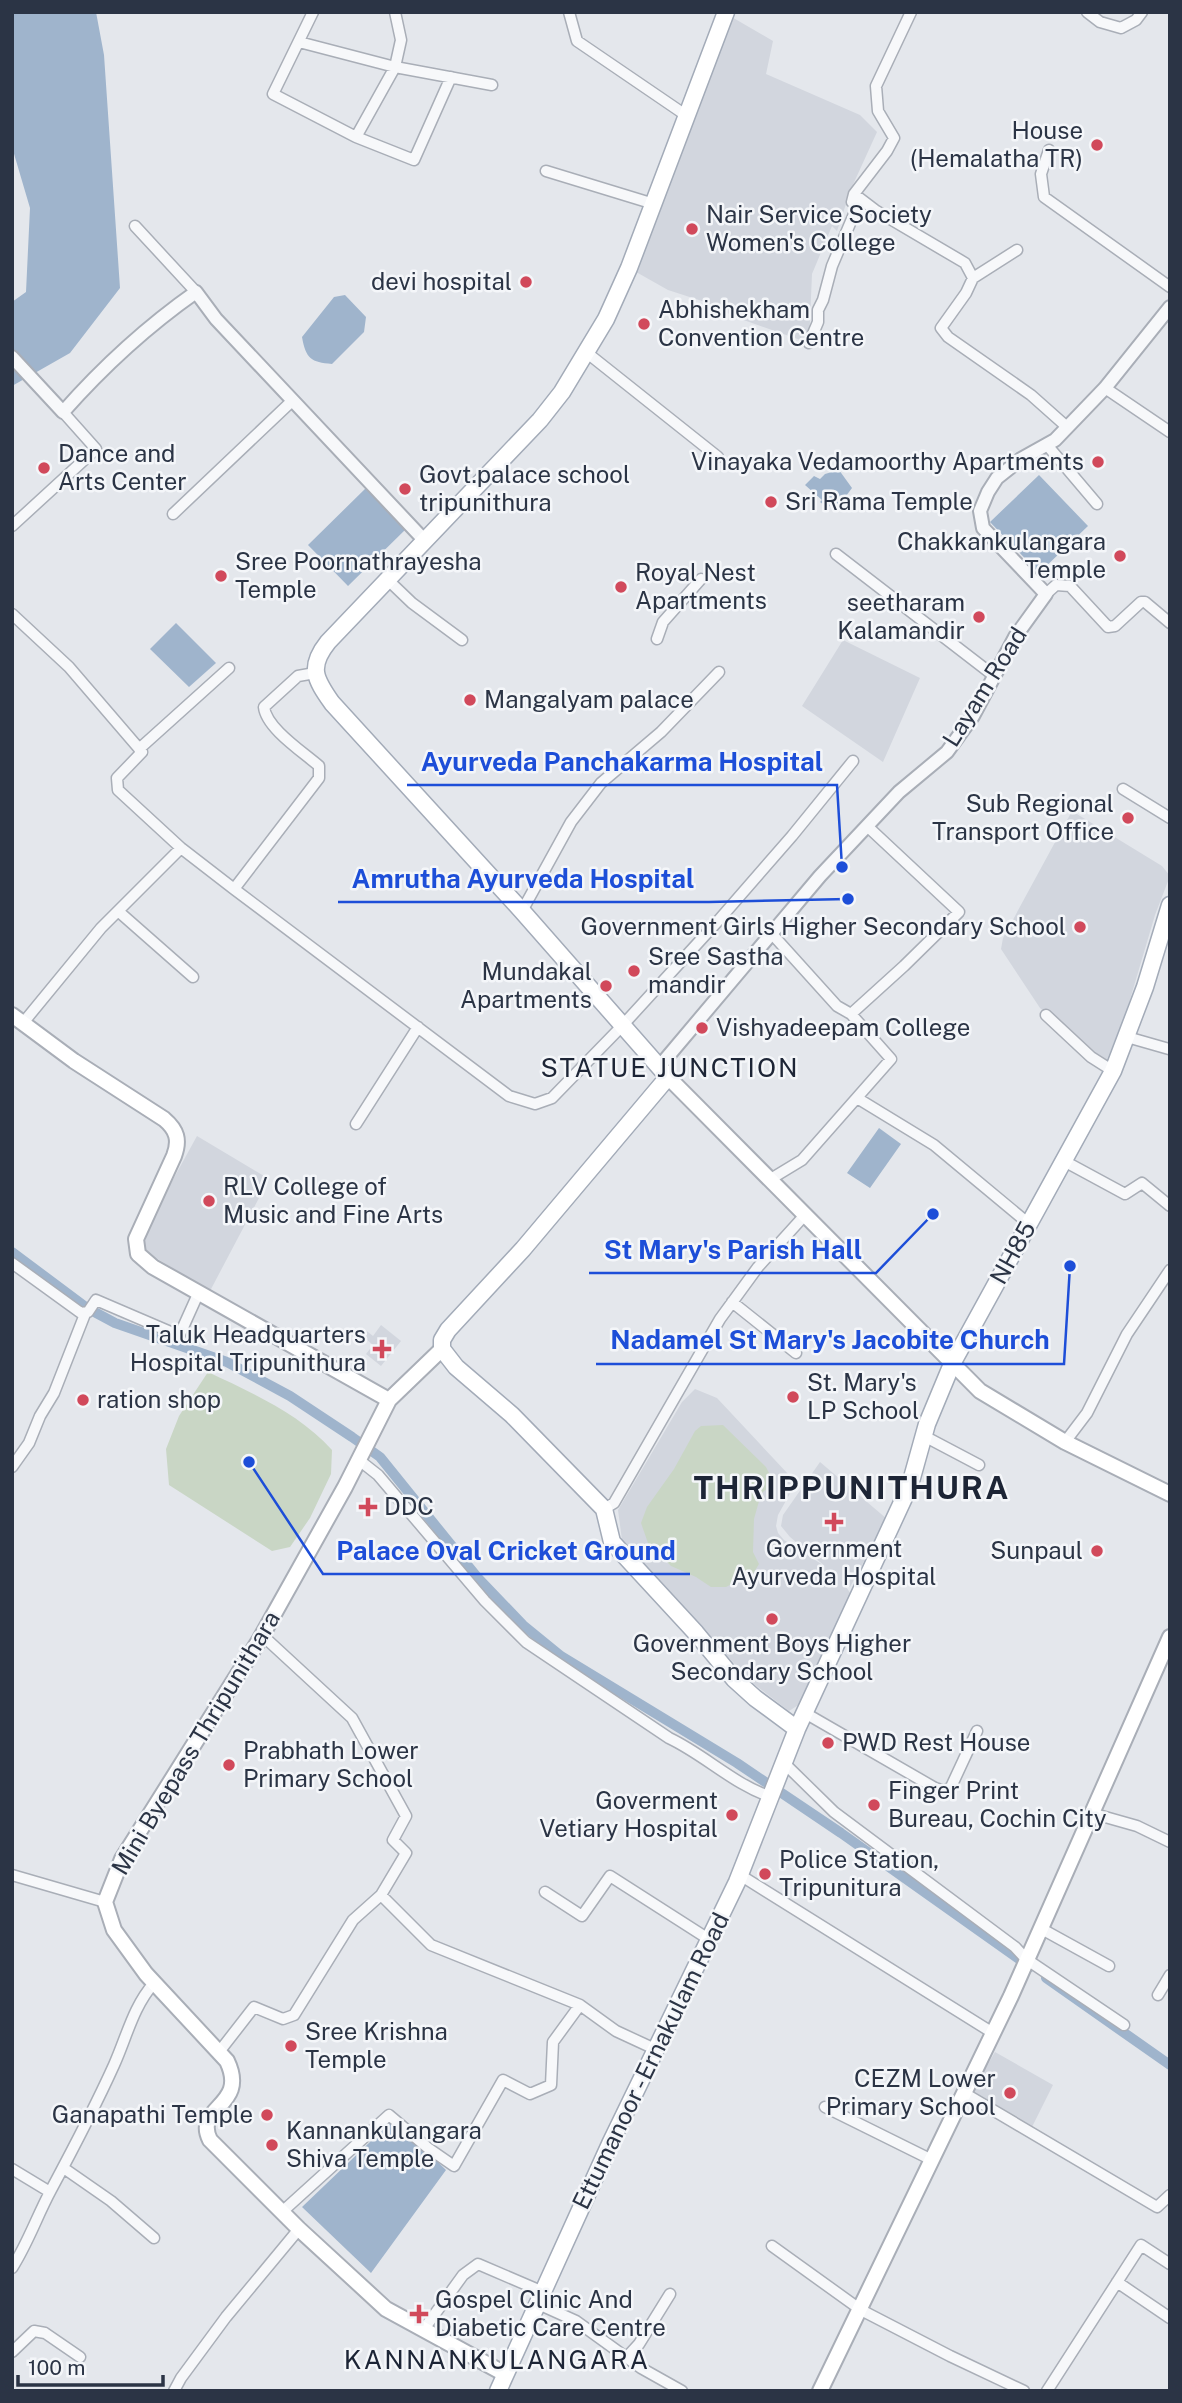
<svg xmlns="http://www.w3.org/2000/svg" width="1182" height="2403" font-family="'Public Sans',sans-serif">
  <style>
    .built { fill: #d2d6de }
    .green { fill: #c9d6c5 }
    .water { fill: #9fb4cc }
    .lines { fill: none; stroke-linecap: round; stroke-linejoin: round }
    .canal { stroke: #9fb4cc; stroke-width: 10 }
    .minor-casing { stroke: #a9aeb7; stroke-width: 13 }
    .tertiary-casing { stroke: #a9aeb7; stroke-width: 16 }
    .secondary-casing { stroke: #a9aeb7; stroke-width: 18 }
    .primary-casing { stroke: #a3abb8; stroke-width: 19 }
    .minor { stroke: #f7f8fa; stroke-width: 10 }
    .tertiary { stroke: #f7f8fa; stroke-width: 12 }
    .secondary { stroke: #fff; stroke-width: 14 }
    .primary { stroke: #fff; stroke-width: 16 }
    .poi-dot { fill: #d1495b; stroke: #f4f6f9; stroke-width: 2.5 }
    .labels { text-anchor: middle; stroke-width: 5; stroke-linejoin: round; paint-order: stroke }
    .poi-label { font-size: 24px; fill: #2b3445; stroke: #f4f6f9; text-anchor: start }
    .street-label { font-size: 24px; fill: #2b3445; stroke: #f4f6f9 }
    .neighbourhood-label { font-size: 26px; letter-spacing: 2px; fill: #1d2536; stroke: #f4f6f9 }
    .district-label { font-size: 32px; font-weight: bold; letter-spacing: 2px; fill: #1d2536; stroke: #f4f6f9 }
    .leader { fill: none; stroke: #1d4ed8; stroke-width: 2.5 }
    .callout-dot { fill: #1d4ed8; stroke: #f4f6f9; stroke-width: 2.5 }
    .callout-label { font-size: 26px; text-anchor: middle; font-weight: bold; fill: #1d4ed8; stroke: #f4f6f9; stroke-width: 5; stroke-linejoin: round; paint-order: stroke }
  </style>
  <rect width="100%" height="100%" fill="#e4e7ec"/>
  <!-- built -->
  <path class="built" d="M730,16L773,41L766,74L860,115L877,132L851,189L837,231L832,226L812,274L809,343L738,318L702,301L668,290L629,268Z
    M843,640L920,678L883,762L802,706Z
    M1072,811L1162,866L1170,876L1155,915L1126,1013L1106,1062L1074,1039L1040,1008L1001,949L1003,938Z
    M197,1136L269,1179L210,1291L143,1250L149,1223Z
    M381,1325L401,1341L381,1366L366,1354L373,1345L359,1333L363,1328L373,1336Z
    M695,1389L717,1398L789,1475L793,1488L778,1515L776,1526L778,1533L784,1540L826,1567L790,1537L781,1526L783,1515L820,1462L887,1519L850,1587L841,1580L851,1594L803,1702L789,1711L750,1681L622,1540L618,1510L682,1402Z
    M995,2052L1053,2085L1028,2135L967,2100Z"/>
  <!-- green -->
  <path class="green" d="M208,1372C252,1393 299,1413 332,1450L331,1474L310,1518L290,1547L272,1551L169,1485L166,1449L179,1416Z
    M723,1425L766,1467L770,1475L771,1485L761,1494L754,1519L753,1552L759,1564L750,1579H741L726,1587H711L696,1577L671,1566L648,1543L641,1523L647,1507L674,1469L695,1431L701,1426Z"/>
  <!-- water -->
  <path class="water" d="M12,12H96L104,55L120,288L70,353L12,386V302L26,292L30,208L12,147Z
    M345,295L366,317L364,332L332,364C311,362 306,359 302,337L334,297Z
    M839,470L852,488L840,504L832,503L828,508L820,502L822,500L805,485L814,476L820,479L825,474Z
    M1039,475L1088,526L1039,573L990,522Z
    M367,487L407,528L348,586L308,545Z
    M176,623L216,663L189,687L150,649Z
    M879,1128L901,1144L870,1188L847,1173Z
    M394,2119L446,2170L371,2273L302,2207Z"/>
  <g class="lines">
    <!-- canal -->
    <path class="canal" d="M12,1252L87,1308L115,1323L227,1362L290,1396L352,1437L380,1457L477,1577L523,1625L561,1656L737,1763L841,1833L1030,1967
      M1046,1978L1170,2065"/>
    <!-- minor casing -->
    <g class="minor-casing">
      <path id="minor" d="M395,12L401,40L395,67L492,85
        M569,12L577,41L687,116
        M1087,12L1100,22L1121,28L1136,20L1142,12
        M299,42L395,67L356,137L273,94L313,12
        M356,137L414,160L451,77
        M1049,150L1041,174L1044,197L1170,287
        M546,171L654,204
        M854,194L875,210L965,263L973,278L966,293L941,328L948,337L1031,395L1067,427
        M135,226L196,292
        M973,278L1017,250
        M809,343L818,322V310L823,300L832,266L857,207L852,202L854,194L887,151L894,138L878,111L876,86L911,12
        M586,352L718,457
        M1105,388L1170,432
        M1047,445L1097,504
        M173,514L292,401
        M12,526L96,449L63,412
        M836,554L993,675
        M388,580L412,603L462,640
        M1046,594L1056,585L1070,586L1108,627L1115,626L1141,602H1145L1170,623
        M12,614L69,667L142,752L117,778L118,790L181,848L234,889L509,1096L535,1104L552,1098L622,1026L718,921L792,836L853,761
        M657,639L663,622L701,579
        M139,749L229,668
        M1123,789L1170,818
        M234,889L319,778V766C303,752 266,728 264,707L298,676L315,673
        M118,911L193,977
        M522,911L571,822L601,783L661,732L719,672
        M772,934L837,1006L851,1014
        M1046,1015L1091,1057L1113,1071
        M23,1023L101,928L181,848
        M1127,1037L1169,1049
        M857,1098L934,1145L1029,1224
        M356,1124L418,1027
        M1064,1161L1125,1194L1142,1183L1170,1206
        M769,1180L802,1160L891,1059L851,1014L904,966L959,912L867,826
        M12,1263L81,1313L88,1312L96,1300L173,1333L180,1334L198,1294
        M732,1302L796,1353
        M924,1436L979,1465
        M1065,1442L1087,1413L1127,1334L1170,1270
        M359,1460L378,1475L485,1601L526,1642L669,1738C705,1755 733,1784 771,1797
        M12,1467L29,1443L40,1416L54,1393L85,1314
        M604,1509L614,1503L720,1319L758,1267L804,1216
        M262,1635L352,1718L406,1816L393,1840L406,1853L381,1895L431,1945L580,2005
        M805,1713L935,1788L945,1791L951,1787L977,1731
        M784,1763L834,1812L1015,1947L1026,1959L1124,2025
        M1091,1813L1137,1826L1170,1842
        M12,1875L105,1902
        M740,1875L993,2033
        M545,1892L582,1916L610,1876L710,1940
        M1040,1928L1109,1966
        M1158,1995L1170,1975
        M219,2052L254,2007L283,2019L294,2015L353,1920L381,1895
        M964,2093L1157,2207L1170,2195
        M825,2107L932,2160
        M12,2169L50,2192
        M65,2169L111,2201L154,2238
        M283,2211L389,2115L428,2148L454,2166L503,2080L530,2094L551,2085L553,2042L580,2005L616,2031L657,2050
        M772,2246L861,2310L950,2356L1024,2391
        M12,2268C28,2243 37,2216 51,2190C73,2149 95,2107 114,2065C127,2036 133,2007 154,1983
        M1117,2282L1170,2318
        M536,2303L576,2321L641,2368L682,2391
        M424,2329L463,2275L478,2264L541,2291
        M12,2352L34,2331L45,2333L80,2357
        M628,2356L639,2344L670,2294
        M174,2391L181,2378L226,2317L299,2229
        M1047,2391L1141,2245L1170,2264"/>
    </g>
    <!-- tertiary casing -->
    <g class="tertiary-casing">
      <path id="tertiary" d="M12,357L63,412C101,369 149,325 196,292L216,319L425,541
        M659,1067L820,876L899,792L947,752L973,716L1015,637L1046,594L983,528L980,511L988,492L997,478L1021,459L1055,440L1105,388L1170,307"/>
    </g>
    <!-- secondary casing -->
    <g class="secondary-casing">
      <path id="secondary" d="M12,1015L74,1061L164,1119C177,1130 180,1140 174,1156L136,1239L138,1254L153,1267L389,1400
        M668,1077L980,1391L1065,1442L1170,1494
        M442,1349L389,1400L345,1487L260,1639L122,1859L105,1902L114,1930L146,1974L227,2061C249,2107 193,2106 210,2140L299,2229L386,2309L505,2374
        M820,2391L1011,1996L1170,1637"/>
    </g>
    <!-- primary casing -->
    <g class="primary-casing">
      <path id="primary" d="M726,12L629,268L606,319L562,392L540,420L328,642C308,667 315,679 332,703L522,911L668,1077L523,1249L448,1330L442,1340V1349L456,1367L512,1415L604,1509L612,1542L696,1633L734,1679L755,1698L797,1729
        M498,2391L610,2144L737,1882L797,1729L910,1485L927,1424L952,1364L1113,1071L1145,987L1170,905"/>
    </g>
    <!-- minor -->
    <use href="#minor" class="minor"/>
    <!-- tertiary -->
    <use href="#tertiary" class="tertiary"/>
    <!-- secondary -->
    <use href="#secondary" class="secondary"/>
    <!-- primary -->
    <use href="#primary" class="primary"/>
  </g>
  <!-- markers -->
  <g class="poi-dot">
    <circle cx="1097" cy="145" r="7"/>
    <circle cx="692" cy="229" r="7"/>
    <circle cx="526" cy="282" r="7"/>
    <circle cx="644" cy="324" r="7"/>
    <circle cx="1098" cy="462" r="7"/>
    <circle cx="44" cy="468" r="7"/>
    <circle cx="405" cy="489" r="7"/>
    <circle cx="771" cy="502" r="7"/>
    <circle cx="1120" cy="556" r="7"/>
    <circle cx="221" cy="576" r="7"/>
    <circle cx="621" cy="587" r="7"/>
    <circle cx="979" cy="617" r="7"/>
    <circle cx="470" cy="700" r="7"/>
    <circle cx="1128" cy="818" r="7"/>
    <circle cx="1080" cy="927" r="7"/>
    <circle cx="634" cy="971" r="7"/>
    <circle cx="606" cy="986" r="7"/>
    <circle cx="702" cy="1028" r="7"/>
    <circle cx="209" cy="1201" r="7"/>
    <path d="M378.5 1338.5h7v7h7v7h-7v7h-7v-7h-7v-7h7z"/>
    <circle cx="793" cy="1397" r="7"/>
    <circle cx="83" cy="1400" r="7"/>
    <path d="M364.5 1496.5h7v7h7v7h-7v7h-7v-7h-7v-7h7z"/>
    <path d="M830.5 1511.5h7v7h7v7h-7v7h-7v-7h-7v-7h7z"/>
    <circle cx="1097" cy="1551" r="7"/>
    <circle cx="772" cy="1619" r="7"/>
    <circle cx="828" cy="1743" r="7"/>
    <circle cx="229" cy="1765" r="7"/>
    <circle cx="874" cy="1805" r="7"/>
    <circle cx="732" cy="1815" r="7"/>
    <circle cx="765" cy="1874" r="7"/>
    <circle cx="291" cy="2046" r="7"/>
    <circle cx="1010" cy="2093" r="7"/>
    <circle cx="267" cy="2115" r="7"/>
    <circle cx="272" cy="2145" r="7"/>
    <path d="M415.5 2303.5h7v7h7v7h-7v7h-7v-7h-7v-7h7z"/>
  </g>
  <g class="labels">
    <!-- poi labels -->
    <g class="poi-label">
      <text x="1083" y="139" text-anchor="end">House<tspan x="1083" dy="28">(Hemalatha TR)</tspan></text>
      <text x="706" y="223">Nair Service Society<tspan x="706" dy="28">Women's College</tspan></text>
      <text x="512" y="290" text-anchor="end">devi hospital</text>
      <text x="658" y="318">Abhishekham<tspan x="658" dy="28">Convention Centre</tspan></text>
      <text x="58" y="462">Dance and<tspan x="58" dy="28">Arts Center</tspan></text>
      <text x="1084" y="470" text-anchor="end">Vinayaka Vedamoorthy Apartments</text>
      <text x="419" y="483">Govt.palace school<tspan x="419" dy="28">tripunithura</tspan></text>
      <text x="785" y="510">Sri Rama Temple</text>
      <text x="1106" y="550" text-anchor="end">Chakkankulangara<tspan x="1106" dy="28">Temple</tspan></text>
      <text x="235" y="570">Sree Poornathrayesha<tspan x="235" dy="28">Temple</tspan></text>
      <text x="635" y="581">Royal Nest<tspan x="635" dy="28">Apartments</tspan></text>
      <text x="965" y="611" text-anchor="end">seetharam<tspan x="965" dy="28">Kalamandir</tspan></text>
      <text x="484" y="708">Mangalyam palace</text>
      <text x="1114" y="812" text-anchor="end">Sub Regional<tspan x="1114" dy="28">Transport Office</tspan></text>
      <text x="1066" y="935" text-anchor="end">Government Girls Higher Secondary School</text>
      <text x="648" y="965">Sree Sastha<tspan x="648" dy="28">mandir</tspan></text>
      <text x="592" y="980" text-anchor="end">Mundakal<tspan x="592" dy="28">Apartments</tspan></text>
      <text x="716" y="1036">Vishyadeepam College</text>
      <text x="223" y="1195">RLV College of<tspan x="223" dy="28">Music and Fine Arts</tspan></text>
      <text x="366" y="1343" text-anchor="end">Taluk Headquarters<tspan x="366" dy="28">Hospital Tripunithura</tspan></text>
      <text x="807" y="1391">St. Mary's<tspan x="807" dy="28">LP School</tspan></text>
      <text x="97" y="1408">ration shop</text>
      <text x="384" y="1515">DDC</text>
      <text x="834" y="1557" text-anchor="middle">Government<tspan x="834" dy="28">Ayurveda Hospital</tspan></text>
      <text x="1083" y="1559" text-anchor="end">Sunpaul</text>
      <text x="772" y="1652" text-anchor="middle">Government Boys Higher<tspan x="772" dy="28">Secondary School</tspan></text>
      <text x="842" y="1751">PWD Rest House</text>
      <text x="243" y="1759">Prabhath Lower<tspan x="243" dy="28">Primary School</tspan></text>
      <text x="888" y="1799">Finger Print<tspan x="888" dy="28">Bureau, Cochin City</tspan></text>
      <text x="718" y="1809" text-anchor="end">Goverment<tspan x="718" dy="28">Vetiary Hospital</tspan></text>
      <text x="779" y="1868">Police Station,<tspan x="779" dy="28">Tripunitura</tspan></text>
      <text x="305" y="2040">Sree Krishna<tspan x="305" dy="28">Temple</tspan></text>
      <text x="996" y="2087" text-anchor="end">CEZM Lower<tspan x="996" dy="28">Primary School</tspan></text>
      <text x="253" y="2123" text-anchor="end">Ganapathi Temple</text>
      <text x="286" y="2139">Kannankulangara<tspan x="286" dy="28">Shiva Temple</tspan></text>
      <text x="435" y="2308">Gospel Clinic And<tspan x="435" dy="28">Diabetic Care Centre</tspan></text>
    </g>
    <!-- street labels -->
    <g class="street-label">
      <text transform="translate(985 687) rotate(-58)" y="8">Layam Road</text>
      <text transform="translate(1013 1253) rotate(-61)" y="8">NH85</text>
      <text transform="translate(196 1743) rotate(-59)" y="8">Mini Byepass Thripunithara</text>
      <text transform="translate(651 2061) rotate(-64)" y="8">Ettumanoor - Ernakulam Road</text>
    </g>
    <!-- neighbourhood labels -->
    <g class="neighbourhood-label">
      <text x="670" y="1077">STATUE JUNCTION</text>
      <text x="497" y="2369">KANNANKULANGARA</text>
    </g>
    <!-- district labels -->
    <g class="district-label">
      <text x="852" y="1499">THRIPPUNITHURA</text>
    </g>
  </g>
  <!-- callouts -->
  <path class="leader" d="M842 867L837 785H407M848 899L709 902H338M933 1214L876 1273H589M1070 1266L1064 1364H596M249 1462L323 1574H690"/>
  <g class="callout-dot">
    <circle cx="842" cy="867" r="7"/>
    <circle cx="848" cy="899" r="7"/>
    <circle cx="933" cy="1214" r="7"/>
    <circle cx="1070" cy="1266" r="7"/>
    <circle cx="249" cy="1462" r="7"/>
  </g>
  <g class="callout-label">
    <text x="622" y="771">Ayurveda Panchakarma Hospital</text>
    <text x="523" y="888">Amrutha Ayurveda Hospital</text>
    <text x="733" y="1259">St Mary's Parish Hall</text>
    <text x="830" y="1349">Nadamel St Mary's Jacobite Church</text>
    <text x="506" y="1560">Palace Oval Cricket Ground</text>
  </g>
  <!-- border -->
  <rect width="1182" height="2403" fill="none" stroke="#2b3445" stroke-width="28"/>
  <!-- scale -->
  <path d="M18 2375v10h145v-10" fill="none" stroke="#2b3445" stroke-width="3.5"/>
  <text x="28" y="2375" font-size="21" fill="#2b3445" stroke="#f4f6f9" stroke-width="5" paint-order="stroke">100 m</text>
</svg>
